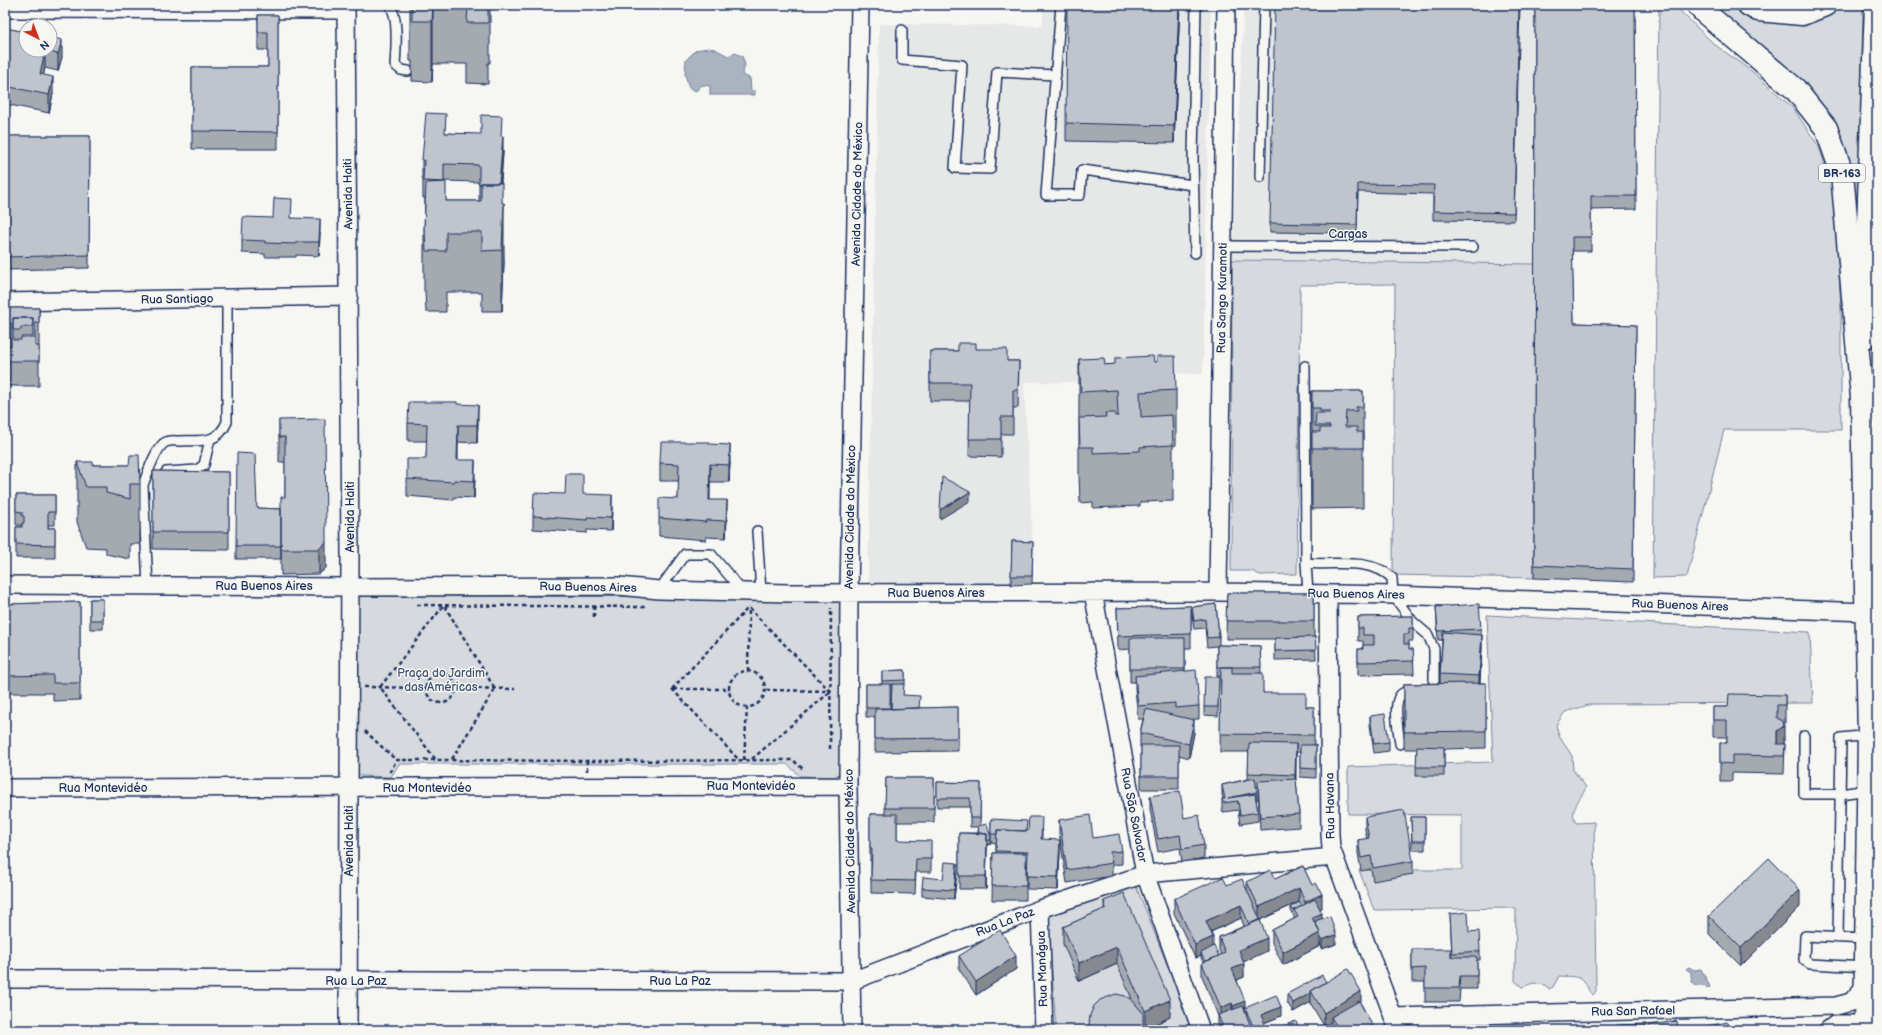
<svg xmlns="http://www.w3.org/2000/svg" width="1882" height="1035" font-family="'Balsamiq Sans',sans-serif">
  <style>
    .built { fill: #e6e7e7 }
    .green { fill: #d6d9dd; stroke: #78849e }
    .water { fill: #abb2c0; stroke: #717e99 }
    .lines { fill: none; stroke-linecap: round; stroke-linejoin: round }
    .lane-casing { stroke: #1b2f5e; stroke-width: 12 }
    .street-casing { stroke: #1b2f5e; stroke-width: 20 }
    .secondary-casing { stroke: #1b2f5e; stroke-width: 25 }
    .highway-casing { stroke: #1b2f5e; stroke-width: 25 }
    .path { stroke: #1b2f5e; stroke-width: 2.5; stroke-dasharray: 4 3; stroke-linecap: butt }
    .lane { stroke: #f6f6f2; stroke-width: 9 }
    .street { stroke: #f6f6f2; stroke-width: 17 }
    .secondary { stroke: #f6f6f2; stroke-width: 22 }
    .highway { stroke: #f6f6f2; stroke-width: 22 }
    .wall { fill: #a5a9b0; stroke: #1b2f5e; fill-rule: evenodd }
    .shaded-wall { fill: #868990; stroke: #1b2f5e }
    .building { fill: #c0c4cd; stroke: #1b2f5e; fill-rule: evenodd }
    .labels { text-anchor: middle; stroke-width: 3; stroke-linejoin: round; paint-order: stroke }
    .shield { fill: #f6f6f2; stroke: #5d6b8a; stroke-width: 1 }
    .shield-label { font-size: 11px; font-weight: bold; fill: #1b2f5e }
    .street-label { font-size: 12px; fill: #1b2f5e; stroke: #f6f6f2 }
    .park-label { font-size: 12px; fill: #405177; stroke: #f6f6f2 }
  </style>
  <rect width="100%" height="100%" fill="#f6f6f2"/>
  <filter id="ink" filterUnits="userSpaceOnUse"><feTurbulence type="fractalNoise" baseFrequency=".025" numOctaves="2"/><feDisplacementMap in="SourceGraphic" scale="8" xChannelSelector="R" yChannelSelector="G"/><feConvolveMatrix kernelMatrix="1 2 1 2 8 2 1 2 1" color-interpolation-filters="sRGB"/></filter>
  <g filter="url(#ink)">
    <!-- built -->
    <path class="built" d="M1043,5H1211L1203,374L1155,373V383L1024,382L1033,551L1032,584L868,582L879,24L1043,26Z
      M1244,5H1535V264L1232,260Z"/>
    <!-- green -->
    <path class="green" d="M1659,5H1677L1681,12L1714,44L1754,73L1793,108L1819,147L1834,190L1841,309V430H1724L1687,577L1653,578Z
      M1700,5H1863L1858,258L1825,127Z
      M1232,260L1535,264L1534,578L1393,575L1395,284L1300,285L1297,574L1260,575L1252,571H1231Z
      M357,596L832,597L838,600L841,605V772L834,777L800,776L787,764H399L391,777L361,776L357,773Z
      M1487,615L1810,632L1813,703L1592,704L1565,712L1556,725L1559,736L1572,756L1573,770L1586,787C1581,800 1568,809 1576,823L1594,822L1596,991L1593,995C1587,991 1588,986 1584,981C1579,975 1566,977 1559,976L1553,987L1549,989L1546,985L1533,983L1522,987L1515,981L1516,908L1374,910L1359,870H1462V815L1348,814V767L1493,762Z
      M1136,886L1193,1030H1056L1048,914Z"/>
    <!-- water -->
    <path class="water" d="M708,48L715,49L728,56L735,53L742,56L745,65L742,75L750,78L751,91H755V95H710V86L702,85L696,91L689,88L685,74L686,60L696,50Z
      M1689,967L1694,970L1701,969L1710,987L1707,989L1704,986C1694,989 1690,981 1691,972L1686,969Z"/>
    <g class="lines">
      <!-- lane casing -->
      <g class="lane-casing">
        <path id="lane" d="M389,5C399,14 396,51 395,65L401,70L408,71
          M1061,5L1046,195H1080L1082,170L1193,185
          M902,30V60L962,65L955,168L990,169L997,72L1056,75
          M1260,177L1264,5
          M1222,246L1473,247
          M1195,253L1193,159L1196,5
          M1305,366L1306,563
          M166,472L197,470L204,465L210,439
          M757,531L761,592
          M148,586L143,485C147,475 156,446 166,442C170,440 175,441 179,441C200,440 217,445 227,422V298
          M659,590L685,554H711L742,591
          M1308,593L1306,563C1333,566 1371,557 1392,578L1393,595L1413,622L1428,635L1434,649V684L1428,691C1421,692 1410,690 1403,693C1391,699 1399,733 1400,744
          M1804,736V794H1840L1868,790
          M1838,938L1841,738L1869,735
          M1866,967L1810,964L1804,960L1805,936L1866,939"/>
      </g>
      <!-- street casing -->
      <g class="street-casing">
        <path id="street" d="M346,5L350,557L348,1030
          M5,9L346,10
          M5,302L349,296
          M5,585L350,587L619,586L659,590L789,593L1218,592L1393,595L1867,612
          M1093,592L1145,874L1201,1030
          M1218,592L1226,5
          M1328,594L1330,834L1331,848L1398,1030
          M5,788L848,786
          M1040,909L1044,1030
          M5,979L852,981L1040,909L1145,874L1334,857
          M1393,1017L1836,1006L1851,1002L1865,986
          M852,1030L848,786L849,593L860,5
          M1828,1030L1836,1024H1865"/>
      </g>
      <!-- secondary casing -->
      <g class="secondary-casing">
        <path id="secondary" d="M1864,338L1876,5"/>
      </g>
      <!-- highway casing -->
      <g class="highway-casing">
        <path id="highway" d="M1698,5L1704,12L1795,89L1826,128L1842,173L1862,398L1869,735L1865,1030
          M1749,5L1758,10L1802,14L1825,5"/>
      </g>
      <!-- path -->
      <path class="path" d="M417,605L648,607
        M594,606V619
        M749,608L830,691
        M729 689a18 18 0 1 1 36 0a18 18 0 1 1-36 0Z
        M748,671L749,608
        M426 688a15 15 0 1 1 30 0a15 15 0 1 1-30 0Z
        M364,687L426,688
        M457,688L515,689
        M672,689L748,608
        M672,689L739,760
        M673,689H729
        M766,690L829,691
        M365,731L396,760
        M830,749L831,608
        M452,759L495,689L444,605L380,687L436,760L587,761L793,760L804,770
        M752,759L830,692
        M744,760L747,708
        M389,771H391L396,760H436
        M587,771V757"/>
      <!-- lane -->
      <use href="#lane" class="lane"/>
      <!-- street -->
      <use href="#street" class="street"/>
      <!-- secondary -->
      <use href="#secondary" class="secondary"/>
      <!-- highway -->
      <use href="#highway" class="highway"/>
    </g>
    <!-- wall -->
    <path class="wall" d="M410,5H490V63H488V84L467,83V64H433L432,82L412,81V61H410Z
      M1180,5L1174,143L1066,141V123Z
      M1520,5L1514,221L1433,220V194L1358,192L1357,233L1270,232V223Z
      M1535,5H1635L1636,209L1591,210V251H1572L1574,323L1636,325L1633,582L1534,578Z
      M258,15H278V149H192V67H268V50H258Z
      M5,28L50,37L62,57L58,71L45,68L43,75L53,94L49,113L5,104Z
      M446,133L502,136L503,153L501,183L504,263L502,311H482V292H446V312H426L425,291H424V231L425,198H423V178H422V160ZM444,181L479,182V201H446Z
      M5,136H90L89,268L5,270Z
      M273,218H292L320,233L319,256L296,255V257H265V254L242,253V240Z
      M7,308H39V386H7Z
      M976,349L1007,361H1019L1018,408H1013V434H1001V457L969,456L970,401H930V351H958Z
      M1079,359L1105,365L1154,362L1176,390V445L1173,446V501L1140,502V506L1093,508V502L1080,503L1079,473Z
      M1312,391H1363V508L1312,509Z
      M457,404L478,422L477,443L458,442V460L475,478L474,498L454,497V500L407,496V479L426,459L427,441H408V423Z
      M279,420L326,568L319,574L281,575V546V559H236V546L257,508L281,509L285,497V462H279Z
      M709,444L730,462L729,482H710V500L727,518L726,538L706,537V540L659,536V518L678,499L679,481H660V463Z
      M77,462L93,465H129L140,484V544H130V559L106,554V548L86,547L77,522Z
      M153,471L229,472V550L153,549Z
      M565,494H583L612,508L611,531L587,530V533L533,529V516Z
      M16,495H55V525H48V528H55V558H16V527H22V525H16Z
      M1012,541L1033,542L1032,584L1011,585Z
      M1227,593H1314V637H1315L1316,659L1275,660V639H1226Z
      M90,599H103V629H90Z
      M80,602V700L53,701V693H5V604Z
      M1216,604L1219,637V645L1260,646L1261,673L1263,693L1306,707H1314V745H1316V778L1300,777V752H1296V779L1299,814V827L1260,830L1258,787H1256L1257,800L1256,801L1258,812V821L1240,824L1238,810L1223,812L1222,808V799H1223L1222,794V785L1248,779L1249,752H1220L1221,676H1217V646L1207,647L1205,628L1194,629L1192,615V607Z
      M1191,606V648H1185V671L1199,706V719H1193L1194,733L1189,758L1179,755V789H1141V747H1140V733L1143,719H1138L1135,689V682H1130V649L1118,650L1117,608Z
      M1436,607L1481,629L1482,648L1480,683H1486V748L1444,749V776H1416L1417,749H1404V684L1440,683V674L1442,640H1438Z
      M1413,616V641H1409V649H1413L1414,674L1358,675V649H1363V641H1358V617Z
      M905,670V684H902L903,695L920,708L958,707V751L875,752V717H866V684H882V671ZM890,685H892L891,709H890Z
      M1219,677L1218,716L1204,715V707Z
      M1785,695V723H1783L1784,744H1783H1785L1784,774L1732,773V781H1720V743H1727V737H1713V707H1728Z
      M1370,716L1389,742V751L1374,753L1370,725Z
      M886,778H934V822H897V840L931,854V872H916L915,894L871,893V861H870V814H885Z
      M937,782L981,783L980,826L991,838V819L1027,831L1042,830V839L1060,853L1058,890L1027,889V865H1026V900H992L993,853H996V843L991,842V844L987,845L986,889H959V833H978V827H970V807H937Z
      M1150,796L1184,818L1204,845V858L1182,862L1180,848L1158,852L1150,809Z
      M1365,817L1413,861V874L1373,881L1371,869L1361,871L1358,853V840L1367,839L1365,830Z
      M1411,817H1425V850H1412Z
      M1059,820L1093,838L1122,851V864L1112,865V876L1067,883L1059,833Z
      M1303,866L1322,908H1320L1322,919L1336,944L1322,949L1320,944V946L1283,965L1272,943V930L1294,919V916L1291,911V907L1299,902L1260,920L1267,951L1243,962L1244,977L1237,980L1245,1008L1281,1016L1264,1023L1267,1030H1219L1218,1029V1016L1202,976V963L1203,962L1201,958V956L1195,958L1174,913V899L1227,885L1247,891V882L1275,879ZM1241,918L1244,926L1219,937V950L1221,955L1219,956L1213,947L1211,932Z
      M957,872L954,899L922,896V888L943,879Z
      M1104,901L1170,1017L1145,1029L1143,1024V1030H1089V1025L1132,999L1117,964L1079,981L1063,944V927L1104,909Z
      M1800,907L1741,966L1709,934V916Z
      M1450,914L1469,932L1480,951V960H1477V989H1460L1459,1002H1425V982H1412V949L1452,957Z
      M959,956L1016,969L976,995L959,969Z
      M1326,982L1361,1004L1375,1030H1334L1331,1025V1022L1324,1026L1311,1004V1002L1293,1012L1287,1002V994Z"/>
    <!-- shaded-wall -->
    <path class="shaded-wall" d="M433,5V64L432,82V21Z
      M1179,5H1180L1174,143V126Z
      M62,40V57L58,71V54Z
      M45,51V68L40,92V74Z
      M53,77V94L49,113V95Z
      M503,136V153L499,202V184Z
      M504,203V263L502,311V250Z
      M320,219V233L319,256V242Z
      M478,405V422L477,443V425Z
      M458,425V442L457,477V460Z
      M730,445V462L729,482V465Z
      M475,460V478L474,498V481Z
      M710,464V482L709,517V500Z
      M970,492V501L940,519V510Z
      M612,495V508L611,531V518Z
      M727,500V518L726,538V521Z
      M326,542V568L319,574V549Z
      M1482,635V648L1479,690V676Z
      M1194,720V733L1189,758V744Z
      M1784,726V744L1777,749V731Z
      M1296,744V758L1295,788V775Z
      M1257,792V800L1238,804V801L1228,798Z
      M991,839V844L987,845L986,889L987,845L981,842Z
      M1060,840V853L1058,890V877Z
      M957,863V872L954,899V890Z
      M1299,888V902L1260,920L1249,937V924L1259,919V907Z
      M1800,890V907L1741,966V948Z
      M1322,894V908L1305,915V902Z
      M1241,905V918L1206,934V921Z
      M1322,913V926L1315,921V929L1312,918Z
      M1320,933V946L1283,965V952Z
      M1336,935V944L1322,949V940Z
      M1213,937V950L1201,953V956L1195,958V945Z
      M1267,938V951L1239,964V950Z
      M1117,947V964L1079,981V963Z
      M1016,956V969L976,995V982Z
      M1244,964V977L1232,982V969Z
      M1361,991V1005L1331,1017V1022L1324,1026V1013Z
      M1311,993V1002L1293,1012V1003Z
      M1170,1000V1017L1145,1029V1011Z
      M1245,1001V1014L1233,1019V1006Z
      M1232,1003V1017L1221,1021V1008Z
      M1281,1007V1016L1261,1024V1015Z"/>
    <!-- building -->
    <path class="building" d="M412,5H433L432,21H412Z
      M468,5H488V23H467Z
      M1067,5H1179L1174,126L1066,123Z
      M1275,5H1519L1514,213L1433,211L1434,185L1358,184L1357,225L1270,223Z
      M1535,5H1635L1636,196H1591V237H1572L1574,323L1636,325L1633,569L1534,565Z
      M258,15H278V132L192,131V67H268V32H258Z
      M5,28L26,32V50H50V37L62,40L58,54L45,51L40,74L53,77L49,95L5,86Z
      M426,113L446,114L445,133L481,134V115L502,116L501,136H503L499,183H481V184H479V165L444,164V182L423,181L424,160H422Z
      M5,136H90L89,255L5,257Z
      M446,182V201H481V183H502V203H504L502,250L482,251V232H446V251H426L425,231H424L426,183Z
      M274,198L292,199L291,218L320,219L319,242H296V244L265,243V241L242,240L243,217L273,218Z
      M7,308H39V323H35V346H39V361H7V346H11V323H7ZM13,318H33V337H21V340H13Z
      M13,318H33V327H21V330H13Z
      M958,343H976V349H1007V361H1019L1018,390H1013V417H1001V439H969L970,383H930V351H958Z
      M1153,356L1154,362H1157V356H1175L1176,390L1140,392L1141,417L1172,415L1173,445L1140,447V451L1093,453V447H1080L1079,418L1106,417L1105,413H1115V416H1118L1117,390L1081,392L1079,359L1104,358L1105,365L1115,364V358Z
      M1312,391H1363V407H1356L1357,411H1346L1345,427H1357V432H1363V448H1312V432H1320V428H1330V426H1315L1316,413H1330V411H1320V408H1312Z
      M409,402H457V404L478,405L477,425H458L457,460H475L474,481L454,480V482L407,479V459H426L427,424L408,423Z
      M325,419L326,542L319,549H281V497H285V437H279V420Z
      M661,442H709V444L730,445L729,465L710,464L709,500H727L726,521L706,520V522L659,518V498L678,499L679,464L660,463Z
      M237,453L255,454L257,508L281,509V546H236Z
      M130,455H139L140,484H130V499L106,493V487H86L77,462H93V465H129Z
      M153,471L229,472V532H153Z
      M566,474H583V494L612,495L611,518L587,517V520L533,516L534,493L565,494Z
      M942,477L970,492L940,510Z
      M16,495H55V512H48V528H55V545L16,544V527H22V523H24V516H22V512L16,511Z
      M1012,541L1033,542L1032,576H1011Z
      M1227,593H1314V621H1226Z
      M90,599H103V620H90Z
      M80,602V683H53V675L5,676V604Z
      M1216,604L1219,637L1207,638L1205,619L1194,621L1192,607Z
      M1479,604L1481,629L1438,631L1436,607Z
      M1191,606V634L1118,636L1117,608Z
      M1413,616V628H1409V634H1404V644H1409V649H1413L1414,661L1358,662V649H1363V645H1374V635H1363V628H1358V617Z
      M1443,632L1482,635L1479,676L1440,674Z
      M1315,637L1316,650L1275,651V638Z
      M1130,638H1185V669H1130Z
      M1217,645L1260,646L1261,667H1217Z
      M1221,667H1232V673H1263V693H1306V707H1314V735L1220,734Z
      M905,670V680L882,681V671Z
      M1196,670L1199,706L1175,708V703L1138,706L1135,676Z
      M1205,677H1219L1218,707H1204Z
      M1486,683V731L1404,732V684Z
      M866,684H890V708H866Z
      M892,684H904L903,695L920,696L919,708L891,709Z
      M1729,694L1785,695V705H1777V718L1783,721L1784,726L1777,731V744H1785L1784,756L1732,755V764L1720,763V743H1727V720H1713V707H1728Z
      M958,707V738L875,739V709Z
      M1146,709L1194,720L1189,744L1140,733Z
      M1385,714L1389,742L1374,744L1370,716Z
      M1249,743L1296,744L1295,775L1248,773Z
      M1141,745H1179V776H1141Z
      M1300,745H1316V769L1300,768Z
      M1417,746L1444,747V767H1416Z
      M886,778H934V808H885Z
      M1255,778L1257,792L1228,798L1255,794L1258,812L1240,815L1238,801L1223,803L1222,799H1225L1222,785Z
      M1296,779L1299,814L1260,817L1258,781Z
      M937,782L981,783L980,818H970V798H937Z
      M1180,791L1184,818L1199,815L1204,845L1182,849L1180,835L1158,839L1150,796Z
      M1404,810L1413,861L1373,868L1371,856L1361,858L1358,840L1369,838L1365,817Z
      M870,814H897V840L931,841V859H916L915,881L871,880L872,848H870Z
      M1090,815L1093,838L1119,834L1122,851L1110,852L1112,863L1067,870L1059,820Z
      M1029,817H1042L1041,839L1060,840L1058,877L1027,876L1028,852L996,851L997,830L1028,831Z
      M1411,817H1425V841H1412Z
      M991,819L1027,821L1026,831L997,830V834H991Z
      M987,824L991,839L987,841V834L979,833L978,826Z
      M959,833L987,834L986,876H959Z
      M993,853H1026V886H992Z
      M1769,858L1800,890L1741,948L1709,916Z
      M945,862L957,863L954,890L922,888L923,877L943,879Z
      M1303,866L1312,885L1316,883L1322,894L1305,902L1299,888L1259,907L1247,882L1270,870L1275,879Z
      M1223,877L1227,885L1242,879L1260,919L1249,924L1241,905L1206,921L1213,937L1195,945L1174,899Z
      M1124,893L1170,1000L1145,1011L1117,947L1079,963L1063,927L1106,908L1104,901Z
      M1315,899L1322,913L1312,918L1320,933L1283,952L1272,930L1298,917L1294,910Z
      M1299,902L1302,906L1294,910V911L1291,907Z
      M1468,912L1469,932L1479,931L1480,951L1452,953L1450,914Z
      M1330,916L1336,935L1322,940L1320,936V933L1315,921Z
      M1260,920L1267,938L1239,950L1244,964L1232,969L1245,1001L1233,1006L1232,1003L1221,1008L1202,963L1225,953L1219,937Z
      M1000,930L1016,956L976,982L959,956Z
      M1214,946L1219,956L1205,962L1201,953Z
      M1412,949H1451V957H1477V976H1460L1459,988H1425V968L1412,969Z
      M1348,969L1361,991L1324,1013L1311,991Z
      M1322,975L1326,982L1311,991V993L1293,1003L1287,994Z
      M1116,994L1125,996L1132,1000L1143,1013V1030H1090L1089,1025L1090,1015L1094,1006L1100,1000Z
      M1276,995L1281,1007L1261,1015L1267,1030H1255L1245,1008Z
      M1359,1001L1375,1030H1339L1331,1017Z
      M1243,1006L1252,1030H1224L1218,1015Z
      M1296,1021L1299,1030H1272Z
      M1677,1021L1678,1030H1649V1025Z
      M1728,1022L1729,1030H1703L1702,1027Z
      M1646,1024V1030H1617V1025Z"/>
  </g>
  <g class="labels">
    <!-- shield labels -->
    <rect class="shield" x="1819" y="164" width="46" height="18" rx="3"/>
    <g class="shield-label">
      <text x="1842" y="177">BR-163</text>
    </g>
    <!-- street labels -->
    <g class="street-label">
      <text transform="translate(348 194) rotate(-91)" y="4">Avenida Haiti</text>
      <text transform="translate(857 194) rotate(-89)" y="4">Avenida Cidade do México</text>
      <text x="1348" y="238">Cargas</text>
      <text transform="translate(1222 298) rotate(-89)" y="4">Rua Sango Kuramoti</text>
      <text transform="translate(177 299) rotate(-1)" y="4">Rua Santiago</text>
      <text transform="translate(350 517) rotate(-90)" y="4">Avenida Haiti</text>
      <text transform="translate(850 517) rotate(-89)" y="4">Avenida Cidade do México</text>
      <text x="264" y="590">Rua Buenos Aires</text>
      <text transform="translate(588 587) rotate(1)" y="4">Rua Buenos Aires</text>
      <text x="936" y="597">Rua Buenos Aires</text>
      <text transform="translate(1356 594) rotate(1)" y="4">Rua Buenos Aires</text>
      <text transform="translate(1680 605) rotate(2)" y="4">Rua Buenos Aires</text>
      <text x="751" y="790">Rua Montevidéo</text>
      <text x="103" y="792">Rua Montevidéo</text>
      <text x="427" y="792">Rua Montevidéo</text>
      <text transform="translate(1330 806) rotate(-91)" y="4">Rua Havana</text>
      <text transform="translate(1134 815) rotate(79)" y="4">Rua São Salvador</text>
      <text transform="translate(349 841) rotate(-90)" y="4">Avenida Haiti</text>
      <text transform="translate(850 841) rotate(-91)" y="4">Avenida Cidade do México</text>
      <text transform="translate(1005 922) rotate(-21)" y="4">Rua La Paz</text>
      <text transform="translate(1042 969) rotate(-92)" y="4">Rua Manágua</text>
      <text x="356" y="985">Rua La Paz</text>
      <text x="680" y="985">Rua La Paz</text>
      <text transform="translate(1633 1011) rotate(-1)" y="4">Rua San Rafael</text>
    </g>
    <!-- park labels -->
    <g class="park-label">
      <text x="441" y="677">Praça do Jardim<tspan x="441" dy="14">das Américas</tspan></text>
    </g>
  </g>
  <!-- margin -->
  <rect width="1882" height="1035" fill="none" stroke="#f6f6f2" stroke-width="20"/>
  <rect x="10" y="10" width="1862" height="1015" fill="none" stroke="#1b2f5e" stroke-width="1.5" filter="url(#ink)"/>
  <!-- north arrow -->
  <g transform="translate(38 38) rotate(138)"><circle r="19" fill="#f6f6f2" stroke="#9ea6b7"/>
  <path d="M0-3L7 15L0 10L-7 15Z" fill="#c8321e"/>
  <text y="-6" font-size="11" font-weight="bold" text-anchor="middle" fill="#1b2f5e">N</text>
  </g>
</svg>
